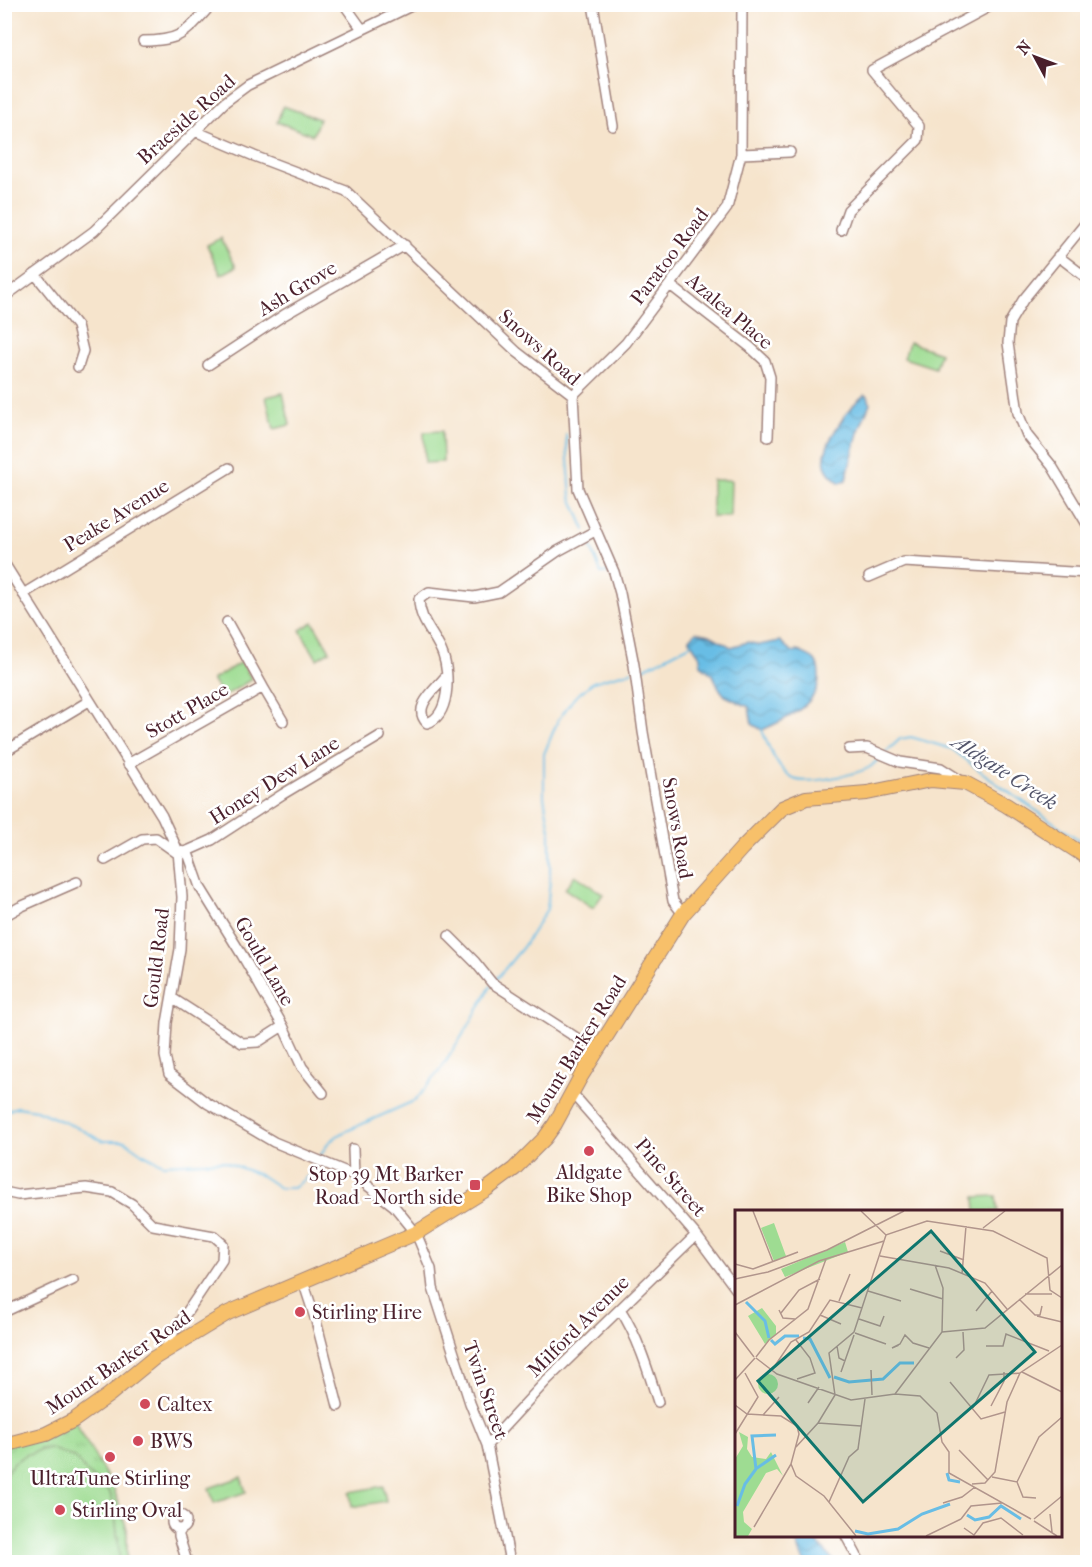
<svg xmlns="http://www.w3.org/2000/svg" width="1092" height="1567" font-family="'IM FELL French Canon',serif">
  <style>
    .grass { fill: url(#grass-tufts); stroke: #747e5e; stroke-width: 1.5 }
    .garden { fill: #9edc92; stroke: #747e5e; stroke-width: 1.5 }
    .water { fill: url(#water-waves); stroke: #596e88; stroke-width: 1.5 }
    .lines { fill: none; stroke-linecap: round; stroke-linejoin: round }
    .stream { stroke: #68bde5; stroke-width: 2 }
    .minor-casing { stroke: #a0827c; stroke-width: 12 }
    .primary-casing { stroke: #a0827c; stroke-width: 16 }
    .minor { stroke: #fff; stroke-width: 9 }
    .primary { stroke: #f7c06b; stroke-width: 14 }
    .poi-dot { fill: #d1495b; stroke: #fff; stroke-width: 2 }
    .labels { text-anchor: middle; stroke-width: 5; stroke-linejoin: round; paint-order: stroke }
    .street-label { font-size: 20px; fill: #4a1f2b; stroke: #fff }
    .poi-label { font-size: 20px; fill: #4a1f2b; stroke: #fff; text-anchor: start }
    .water-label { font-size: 21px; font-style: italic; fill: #54566c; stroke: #fff }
    .inset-river { fill: none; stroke: #68bde5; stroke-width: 3 }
    .inset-road { fill: none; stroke: #b1958c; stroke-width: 1.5 }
    .view { fill: #0f766e; fill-opacity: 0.15; stroke: #0f766e; stroke-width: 3 }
    .inset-edge { fill: none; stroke: #4a1f2b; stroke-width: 3 }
  </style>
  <defs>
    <pattern id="grass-tufts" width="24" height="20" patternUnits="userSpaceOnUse" patternTransform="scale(1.5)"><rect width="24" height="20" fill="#9edc92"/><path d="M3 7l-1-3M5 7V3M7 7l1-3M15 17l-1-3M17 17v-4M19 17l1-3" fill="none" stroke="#8abc7e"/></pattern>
    <pattern id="water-waves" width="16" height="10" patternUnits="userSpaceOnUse" patternTransform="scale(1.5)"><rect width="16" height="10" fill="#68bde5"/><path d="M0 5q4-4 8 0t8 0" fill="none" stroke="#5899ba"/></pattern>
  </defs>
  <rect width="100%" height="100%" fill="#fff"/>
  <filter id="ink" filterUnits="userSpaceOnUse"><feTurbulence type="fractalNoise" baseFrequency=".0167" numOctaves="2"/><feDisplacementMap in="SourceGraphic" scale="12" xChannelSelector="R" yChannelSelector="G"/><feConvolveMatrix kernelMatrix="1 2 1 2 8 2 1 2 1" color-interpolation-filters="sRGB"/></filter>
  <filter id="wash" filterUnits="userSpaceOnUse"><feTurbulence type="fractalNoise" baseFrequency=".008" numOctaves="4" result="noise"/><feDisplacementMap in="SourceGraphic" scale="24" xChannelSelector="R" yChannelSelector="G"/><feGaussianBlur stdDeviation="1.35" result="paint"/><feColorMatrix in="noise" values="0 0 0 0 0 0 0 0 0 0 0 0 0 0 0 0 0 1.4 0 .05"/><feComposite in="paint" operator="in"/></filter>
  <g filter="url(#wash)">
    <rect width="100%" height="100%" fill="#f6e4cc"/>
    <!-- grass -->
    <path class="grass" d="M74,1420L114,1489L127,1529V1562H5V1445Z"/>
    <!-- garden -->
    <path class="garden" d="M283,106L319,119L313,135L277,122Z
      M221,238L236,267L221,275L207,245Z
      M909,342L940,353L935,368L904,358Z
      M283,393L290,425L274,429L266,397Z
      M442,431L443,462L425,463L424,432Z
      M712,480H731L730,517H712Z
      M313,622L330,651L317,659L300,630Z
      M241,662L252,679L223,697L212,680Z
      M575,875L603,894L593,908L565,889Z
      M996,1196L998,1211H976L975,1197Z
      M49,1448L75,1458L89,1475L110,1493L114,1504L120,1562H14L5,1532V1475C14,1457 31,1452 49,1448Z
      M241,1477L246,1492L214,1503L209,1488Z
      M383,1486L386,1501L352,1507L350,1492Z"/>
    <!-- water -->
    <path class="water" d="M864,395L868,396L870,403L858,433L846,480L840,483C834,478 827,473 825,465C821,445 849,407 864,395Z
      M696,632L710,635L731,647L748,642L759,645L780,641L792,652H796L797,650C802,653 810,656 814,659C818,663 819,672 819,677C819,705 783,721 762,730L752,724L749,707L725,696L719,688L713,675L701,665L700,656L689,640Z
      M797,1536H811L835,1562H804L796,1541Z"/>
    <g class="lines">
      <!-- stream -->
      <path class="stream" d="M566,435L571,497L585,530
        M588,539L601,573L611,572
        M638,670L645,668L690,645
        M762,730C767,744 779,773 794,779C807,785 858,774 870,767C874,764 877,760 881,757
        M885,753L900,739L911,737L952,749L996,783L1088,846
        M494,982L523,947L547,909L550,880V830L544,797V754L558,720L574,698L593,682L632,671
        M4,1112L17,1107L36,1110L78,1128L103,1141H125L142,1153L163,1164L223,1161L262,1176L280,1188H294L313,1172L317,1163
        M319,1158L328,1143L340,1134L416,1100L443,1066L469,1025L491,986"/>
    </g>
  </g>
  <g filter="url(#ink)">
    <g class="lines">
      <!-- minor casing -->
      <g class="minor-casing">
        <path id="minor" d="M344,4L362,29
          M593,4L613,126
          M143,41C183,41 187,31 212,4
          M195,131L254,156L346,191L517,352L573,395L578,489L614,572L620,593L634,665L643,732L673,901L683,914
          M741,154L790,152
          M1088,220L1023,300L1010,322L1008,343L1018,413L1027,435L1052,466L1088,526
          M841,230L848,210L918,140L919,126L872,70L994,4
          M1058,256L1088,279
          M35,274L77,326L83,351L78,367
          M670,285L750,347L765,361L770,377L768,437
          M4,297L94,231L225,102L248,85L415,4
          M208,365L284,315L405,245
          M573,395L626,343L727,208L741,154L742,4
          M4,563L162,816L178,851L182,897L180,949L167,1023L165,1056L169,1074L207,1103L274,1142L354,1175L394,1206L416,1233L431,1269L433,1288L470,1403L487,1445L510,1562
          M869,577L904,562L1088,573
          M23,594L229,468
          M446,676C436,689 411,707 427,723C450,716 450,674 443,655C436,635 419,622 419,599L429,592L474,597L499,592L558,551L595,531
          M263,687L283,721
          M849,749L867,748L900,762L941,768L960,780
          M4,752L89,701
          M128,764L263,687L227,622
          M178,851L185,852L189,856L200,887L242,955L283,1026L302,1067L323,1093
          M185,852L212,840L283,794L380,736
          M105,860L142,839L156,838L177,853
          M4,916L20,907L77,882
          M449,936L475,962L492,983L583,1042
          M172,998L242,1043L258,1042L283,1026
          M572,1093L696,1235L736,1289
          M353,1149L354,1175
          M4,1192L18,1195L86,1188L112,1192L132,1204L153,1225L214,1236L223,1244L222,1260L173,1333L164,1351
          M303,1281L316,1321L338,1406
          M620,1309C638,1337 648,1370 658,1402
          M4,1312L73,1280
          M487,1445L548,1379L696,1235
          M172 1522a7 7 0 1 1 14 0a7 7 0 1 1-14 0Z
          M179,1529V1536L187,1562
          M846,1536L860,1562"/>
      </g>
      <!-- primary casing -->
      <g class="primary-casing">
        <path id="primary" d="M4,1445L46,1434L74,1420L109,1395L154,1358L228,1313L416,1233L487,1189L514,1169L545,1138L555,1124L580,1078L683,914L742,848L782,808L806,798L867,793L931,780L965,783L1006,805L1088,858"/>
      </g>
      <!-- minor -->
      <use href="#minor" class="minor"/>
      <!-- primary -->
      <use href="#primary" class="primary"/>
    </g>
  </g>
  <!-- markers -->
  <g class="poi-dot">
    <circle cx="589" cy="1151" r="6"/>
    <rect x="469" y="1179" width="12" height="12" rx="3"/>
    <circle cx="300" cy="1312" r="6"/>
    <circle cx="145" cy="1404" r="6"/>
    <circle cx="138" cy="1441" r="6"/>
    <circle cx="110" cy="1457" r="6"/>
    <circle cx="60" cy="1510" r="6"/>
  </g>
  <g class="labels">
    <!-- street labels -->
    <g class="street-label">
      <text transform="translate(186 119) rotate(-42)" y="7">Braeside Road</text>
      <text transform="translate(669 256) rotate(-53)" y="7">Paratoo Road</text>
      <text transform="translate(297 288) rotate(-31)" y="7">Ash Grove</text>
      <text transform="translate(730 311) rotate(40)" y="7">Azalea Place</text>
      <text transform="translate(540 347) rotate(42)" y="7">Snows Road</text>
      <text transform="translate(116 515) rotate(-32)" y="7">Peake Avenue</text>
      <text transform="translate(187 710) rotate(-30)" y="7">Stott Place</text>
      <text transform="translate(274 780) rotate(-32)" y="7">Honey Dew Lane</text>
      <text transform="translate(678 828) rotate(80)" y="7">Snows Road</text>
      <text transform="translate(156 958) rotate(-83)" y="7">Gould Road</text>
      <text transform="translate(265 961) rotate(60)" y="7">Gould Lane</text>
      <text transform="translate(576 1049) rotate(-58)" y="7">Mount Barker Road</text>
      <text transform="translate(671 1177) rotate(49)" y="7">Pine Street</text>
      <text transform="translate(578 1326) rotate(-45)" y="7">Milford Avenue</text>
      <text transform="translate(118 1362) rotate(-34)" y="7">Mount Barker Road</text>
      <text transform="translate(486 1390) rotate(71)" y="7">Twin Street</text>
    </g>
    <!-- poi labels -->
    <g class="poi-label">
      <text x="589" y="1179" text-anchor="middle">Aldgate<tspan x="589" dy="23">Bike Shop</tspan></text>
      <text x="463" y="1181" text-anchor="end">Stop 39 Mt Barker<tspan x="463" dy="23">Road - North side</tspan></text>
      <text x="312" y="1319">Stirling Hire</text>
      <text x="157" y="1411">Caltex</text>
      <text x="150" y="1448">BWS</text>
      <text x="110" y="1485" text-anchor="middle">UltraTune Stirling</text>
      <text x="72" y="1517">Stirling Oval</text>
    </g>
    <!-- water labels -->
    <g class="water-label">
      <text transform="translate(1005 772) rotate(33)" y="7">Aldgate Creek</text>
    </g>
  </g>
  <!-- overview -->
  <g transform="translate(735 1210)">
    <rect width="327" height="327" fill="#f6e4cc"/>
    <path d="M39,13L51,46L39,51L26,18ZM110,32L113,42L50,67L46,59ZM27,98L41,116V124L30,134L13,106ZM4,222L13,227L12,239L17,247L31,249L36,242L48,266L42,259L31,263L8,302L9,312L17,319L13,326H0V249L8,236Z" fill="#9edc92"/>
    <path d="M23 174a10 10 0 1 1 20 0a10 10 0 1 1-20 0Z" fill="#9edc92"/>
    <path class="inset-river" d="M11,92L30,111L34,128M68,128L75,129L95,168M36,130L40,134L50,126H64M99,167L114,172L148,169L165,153H179M22,258L41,245M212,263L214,270L225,272M2,296L10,274L21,259L17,226L41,225M232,305L240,310L254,307L266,296L286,309M120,321L133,324L163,319L187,304L215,294"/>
    <path class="inset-road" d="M18,1L38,52M126,1L151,25L192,11L258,21L312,48L315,80L327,88M248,18L270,1M205,41L229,50M145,46L214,58L250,73L272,99M0,54L18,59L63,42M227,64L231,16M0,69L33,62L92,40L169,1M175,79L208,89M133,81L166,91M290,84H317M284,89L300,105H305L307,96M104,91L115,64M0,95L84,51L149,31M44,100L48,108L60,109M241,101L257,81M46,103L64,80L85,69M85,105L106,114M302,106L327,112M124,109L145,116L149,106M0,122L19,147M207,122L250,118L327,55M120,123L151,134M61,130L75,148L80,163L62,169M164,135L157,138L165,134L170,125L178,133L194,138M102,136L104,148L110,151M251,136H268L271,124L314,141M21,147L34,130L73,99L91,49M21,148L42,164L116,190L160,184L185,186L202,203L207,232L214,242V263L296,309M221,148L229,140L228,122M37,160L56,132L74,122L95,90L127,98M136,160L137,185M106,162L119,125M287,162L327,182M0,170L20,148M215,172L246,209L270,202M160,184L207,122L208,78L200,55M73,193L84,177M0,195L12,204L46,206L62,216L64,224L56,254L61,266L89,286L121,326M256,196L269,171V162M238,198L254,165L285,163M28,205L44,187M83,213L126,216M0,224L23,187L10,163M61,237L83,213L100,185L94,143L119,122L151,25M224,240L253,270M257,267L282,272L304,227L327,207M282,272L288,287L301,288M237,274L250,273L260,262L272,192L285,163L327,135M94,292L114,247L123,239L130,189M208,293L227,287L240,277M315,304L317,322M226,309L236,296L267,293M299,309L327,286M299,311L322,326M19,317L56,254M229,318L239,325L248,313L266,308L288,325M191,326L226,309"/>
    <path class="view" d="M196,21L300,142L128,292L23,171Z"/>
    <rect width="327" height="327" class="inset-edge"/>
  </g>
  <!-- margin -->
  <rect width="1092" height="1567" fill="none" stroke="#fff" stroke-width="24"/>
  <!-- north arrow -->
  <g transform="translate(1035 57) rotate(311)" stroke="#ffffff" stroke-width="4.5" paint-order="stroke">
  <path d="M0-4.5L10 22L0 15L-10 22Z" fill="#4a1f2b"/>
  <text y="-9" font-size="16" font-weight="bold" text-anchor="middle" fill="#4a1f2b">N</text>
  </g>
</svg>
